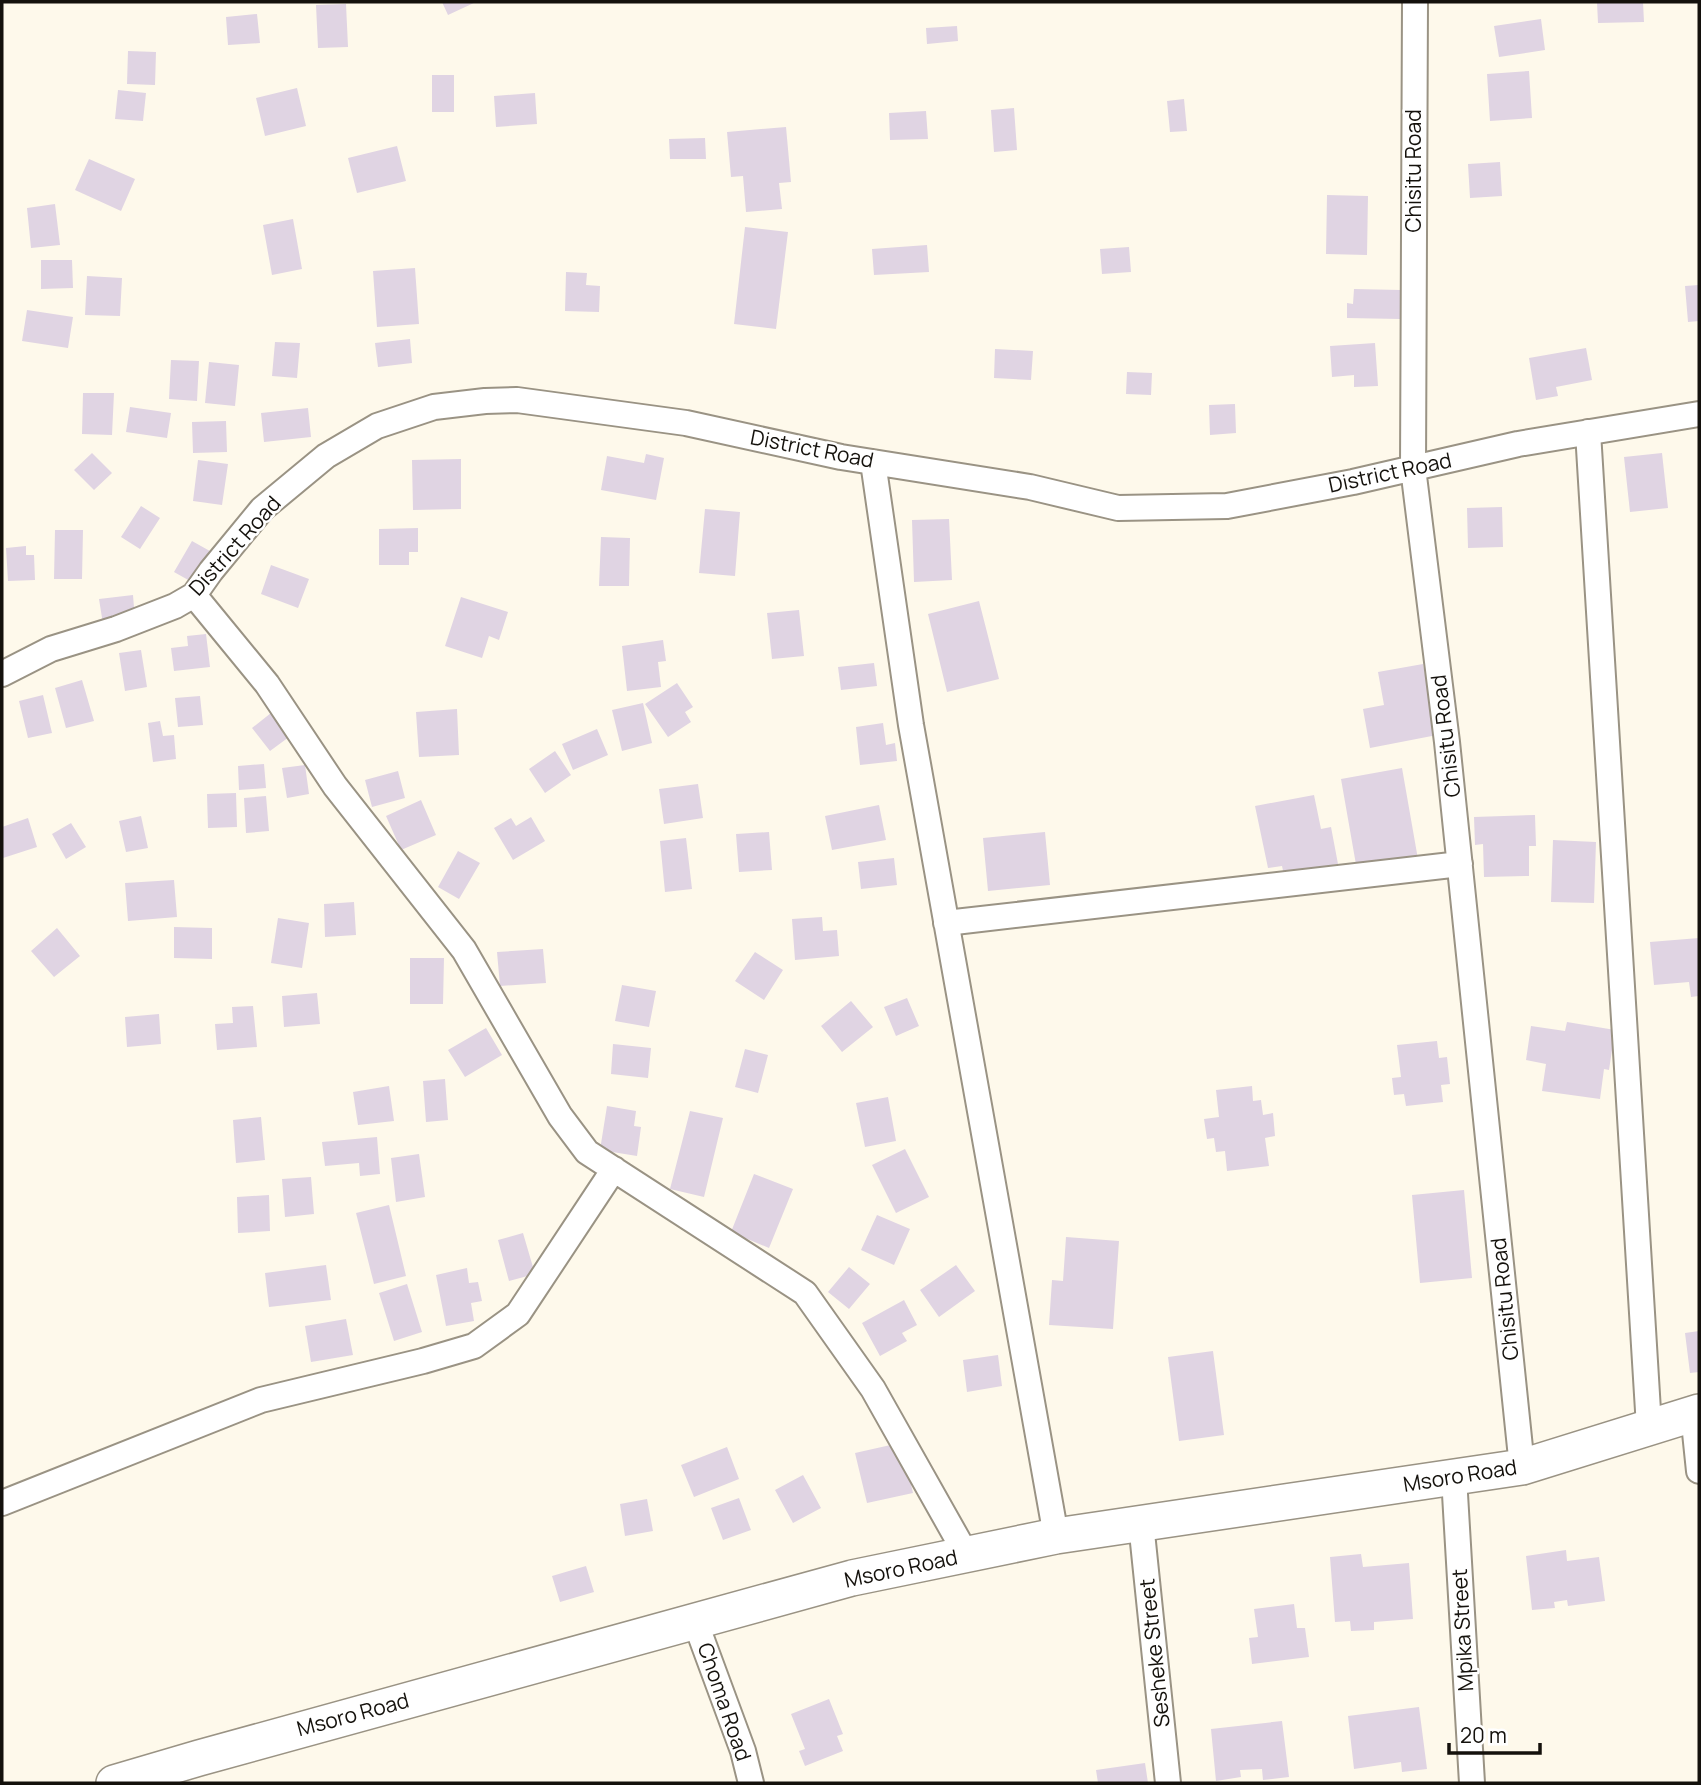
<svg xmlns="http://www.w3.org/2000/svg" width="1701" height="1785" font-family="Manrope,sans-serif">
  <style>
    .building { fill: #e0d4e3 }
    .lines { fill: none; stroke-linecap: round; stroke-linejoin: round }
    .street-casing { stroke: #9a9384; stroke-width: 28 }
    .secondary-casing { stroke: #9a9384; stroke-width: 38 }
    .street { stroke: #fff; stroke-width: 24 }
    .secondary { stroke: #fff; stroke-width: 35 }
    .labels { text-anchor: middle; stroke-width: 5; stroke-linejoin: round; paint-order: stroke }
    .street-label { font-size: 21px; fill: #14110c; stroke: #fff }
  </style>
  <rect width="100%" height="100%" fill="#fef9eb"/>
  <!-- building -->
  <path class="building" d="M442,2H476L448,15Z
    M1597,2H1643L1644,22L1598,23Z
    M346,4L348,47L318,48L316,5Z
    M257,14L260,43L228,45L226,17Z
    M1541,19L1545,50L1499,57L1494,26Z
    M957,26L958,41L927,44L926,28Z
    M128,51L156,52L155,85L127,84Z
    M1529,71L1532,118L1490,121L1487,74Z
    M432,75H454V112H432Z
    M297,88L306,126L265,136L256,98Z
    M118,90L146,93L143,121L115,119Z
    M535,93L537,124L496,127L494,96Z
    M1184,99L1187,131L1170,132L1167,101Z
    M1014,108L1017,150L994,152L991,110Z
    M926,111L928,139L890,140L889,113Z
    M786,127L791,182L779,183L782,209L746,212L743,176L731,177L727,132Z
    M705,138L706,159H670L669,139Z
    M397,146L406,181L357,193L348,158Z
    M89,159L135,179L121,211L75,190Z
    M1500,162L1502,196L1470,198L1468,164Z
    M1327,195L1368,196L1367,255L1326,254Z
    M55,204L60,245L31,248L27,208Z
    M293,219L302,269L272,275L263,225Z
    M745,227L788,232L776,329L734,324Z
    M927,245L929,272L874,275L872,249Z
    M1129,247L1131,272L1102,274L1100,249Z
    M41,260H72L73,288L41,289Z
    M415,268L419,324L377,327L373,271Z
    M566,272L587,273L586,285L600,286L599,312L565,311Z
    M87,276L122,278L120,316L85,315Z
    M1699,285V321L1688,322L1685,286Z
    M1354,289L1401,290L1400,319L1347,318V303L1353,304Z
    M27,310L73,317L68,348L22,341Z
    M410,339L412,363L378,367L375,343Z
    M275,342L300,343L297,378L272,376Z
    M1375,343L1378,386L1354,387V375L1332,377L1330,346Z
    M1586,348L1592,380L1556,387L1558,396L1536,400L1529,358Z
    M995,349L1033,351L1031,380L994,378Z
    M171,360L199,361L197,401L169,399Z
    M209,362L239,365L235,406L205,403Z
    M1127,372L1152,373L1151,395L1126,394Z
    M83,393H114L112,435L82,434Z
    M1235,404L1236,433L1210,435L1209,405Z
    M130,407L171,413L167,438L126,432Z
    M308,408L311,437L264,442L261,413Z
    M226,421L227,452L193,453L192,422Z
    M92,453L112,473L94,490L74,470Z
    M1662,453L1668,508L1630,512L1624,457Z
    M646,454L664,458L656,500L601,490L607,456L644,463Z
    M461,459V509L413,510L412,460Z
    M198,460L228,464L222,505L193,501Z
    M141,506L160,518L140,549L121,537Z
    M1502,507L1503,547L1468,548L1467,508Z
    M705,509L740,512L735,576L699,573Z
    M949,519L952,580L914,582L912,520Z
    M418,528V552H409V565H379V529Z
    M55,530H83L82,579H54Z
    M601,537L630,538L629,586H599Z
    M192,541L217,555L199,586L174,572Z
    M26,546V555H34L35,580L8,581L6,548Z
    M271,565L309,579L298,608L261,594Z
    M133,595L135,620L103,624L99,599Z
    M461,597L508,612L499,640L489,636L482,658L445,646Z
    M979,601L999,679L947,692L928,614Z
    M799,610L804,656L772,659L767,613Z
    M206,634L210,667L174,671L171,648L188,646L187,636Z
    M663,640L666,661L658,662L661,687L627,691L622,646Z
    M141,650L147,687L125,691L119,653Z
    M874,663L877,686L841,690L838,667Z
    M1423,664L1437,735L1370,748L1363,709L1384,705L1378,672Z
    M82,680L94,721L66,728L55,688Z
    M677,683L693,707L685,712L691,722L668,737L645,704Z
    M43,695L52,733L28,738L19,701Z
    M200,696L203,725L178,727L175,698Z
    M643,703L652,743L622,751L612,710Z
    M457,709L459,755L419,757L416,712Z
    M271,713L289,737L270,751L252,728Z
    M160,721L163,736L174,735L176,759L153,762L148,723Z
    M883,723L886,745L895,743L897,761L860,765L856,727Z
    M597,729L608,755L573,770L562,744Z
    M555,751L571,775L545,793L529,769Z
    M264,764L266,788L239,790L238,766Z
    M305,765L309,794L287,798L282,768Z
    M1402,768L1419,865L1358,876L1341,779Z
    M398,771L405,798L372,807L365,780Z
    M698,784L703,818L664,824L659,789Z
    M236,793L237,827L208,828L207,794Z
    M1314,795L1321,829L1331,827L1338,864L1284,875L1282,866L1268,868L1255,806Z
    M266,796L269,831L246,833L244,798Z
    M421,800L436,835L401,850L386,816Z
    M879,805L886,840L832,850L825,816Z
    M1535,815L1536,846H1529V876L1484,877L1483,844L1475,845L1474,817Z
    M141,816L148,848L126,852L119,821Z
    M531,817L545,841L513,860L494,828L511,818L516,826Z
    M28,818L37,847L3,858L2,852V827Z
    M71,823L86,847L66,859L52,834Z
    M769,832L772,870L739,872L736,834Z
    M1045,832L1050,885L988,891L983,838Z
    M686,838L692,889L665,892L660,841Z
    M1553,840L1596,842L1594,903L1551,902Z
    M458,851L480,863L459,899L438,887Z
    M894,858L897,885L861,889L858,862Z
    M174,880L177,917L128,921L125,883Z
    M354,902L356,935L325,937L324,904Z
    M822,917L823,931L837,930L839,956L795,960L792,919Z
    M278,918L309,923L302,968L271,963Z
    M174,927L212,928V959L174,958Z
    M57,928L80,956L54,977L31,951Z
    M1699,938V996L1691,997L1689,982L1654,985L1650,942Z
    M543,949L546,983L500,986L497,952Z
    M755,952L783,970L764,1000L735,981Z
    M410,958H444L443,1004H410Z
    M622,985L656,991L649,1027L615,1021Z
    M317,993L320,1024L284,1027L282,996Z
    M907,998L919,1026L896,1036L884,1007Z
    M851,1001L873,1027L842,1052L821,1026Z
    M253,1006L257,1047L217,1050L215,1024L233,1023L232,1007Z
    M159,1014L161,1044L127,1047L125,1017Z
    M1567,1022L1615,1030L1609,1070L1604,1069L1600,1099L1542,1091L1546,1064L1526,1060L1531,1026L1565,1031Z
    M486,1028L502,1055L465,1077L448,1050Z
    M1437,1041L1439,1058L1447,1057L1450,1084L1441,1085L1443,1102L1406,1106L1404,1094L1394,1095L1392,1078L1401,1077L1397,1045Z
    M613,1044L651,1048L648,1078L611,1074Z
    M745,1049L768,1055L758,1093L735,1087Z
    M445,1079L448,1120L426,1122L423,1081Z
    M389,1086L394,1121L358,1125L353,1092Z
    M1252,1086L1253,1101L1261,1100L1263,1115L1273,1113L1275,1136L1265,1138L1269,1166L1227,1171L1225,1151L1216,1152L1214,1138L1207,1139L1204,1119L1219,1117L1216,1090Z
    M888,1097L896,1141L865,1147L856,1103Z
    M607,1106L636,1111L634,1126L641,1127L637,1156L600,1150Z
    M690,1111L723,1118L704,1197L670,1189Z
    M261,1117L265,1160L236,1163L233,1120Z
    M377,1137L380,1174L360,1176L359,1163L325,1166L322,1142Z
    M905,1149L929,1197L896,1213L872,1165Z
    M419,1154L425,1197L396,1202L391,1158Z
    M754,1174L793,1189L769,1248L731,1232Z
    M311,1177L314,1214L285,1217L282,1179Z
    M1464,1190L1472,1278L1420,1283L1412,1195Z
    M269,1195L270,1231L238,1233L237,1197Z
    M389,1205L406,1276L374,1284L356,1213Z
    M877,1215L910,1229L894,1265L861,1250Z
    M523,1233L535,1274L509,1281L498,1240Z
    M1066,1237L1119,1241L1113,1329L1049,1325L1052,1280L1063,1281Z
    M326,1265L331,1300L269,1307L265,1273Z
    M956,1265L975,1291L939,1317L920,1290Z
    M849,1267L870,1284L849,1309L828,1292Z
    M467,1268L469,1283L478,1282L482,1301L471,1303L474,1321L446,1326L436,1275Z
    M407,1284L422,1332L394,1341L379,1293Z
    M904,1300L917,1325L902,1333L907,1341L880,1356L862,1323Z
    M346,1319L353,1355L311,1362L305,1326Z
    M1699,1331V1372L1690,1373L1685,1333Z
    M1213,1351L1224,1435L1179,1441L1168,1357Z
    M998,1355L1002,1386L967,1392L963,1360Z
    M895,1444L899,1461L905,1459L913,1493L867,1503L855,1453Z
    M727,1447L739,1479L694,1497L681,1465Z
    M803,1475L821,1508L793,1523L775,1490Z
    M739,1498L751,1530L723,1540L711,1508Z
    M647,1499L653,1531L625,1536L620,1504Z
    M1566,1550L1567,1561L1599,1557L1605,1601L1568,1606L1567,1600L1554,1602L1555,1608L1532,1610L1526,1556Z
    M1361,1554L1363,1567L1409,1563L1413,1619L1374,1622V1630L1351,1631L1350,1621L1335,1622L1330,1557Z
    M586,1566L594,1592L560,1602L552,1576Z
    M1294,1604L1297,1628H1305L1309,1657L1252,1664L1249,1638L1258,1637L1254,1609Z
    M829,1699L843,1734L837,1736L843,1751L805,1766L799,1751L805,1749L791,1714Z
    M1419,1707L1427,1769L1402,1772L1401,1762L1354,1769L1348,1716Z
    M1282,1721L1289,1777L1263,1780L1262,1769L1240,1770L1241,1777L1216,1781L1211,1729Z
    M1145,1763L1148,1783H1098L1096,1770Z"/>
  <g class="lines">
    <!-- street casing -->
    <g class="street-casing">
      <path id="street" d="M1415,2L1413,468L1447,742L1522,1467
        M1588,432L1649,1427
        M873,462L911,725L1056,1536
        M194,595L267,684L335,786L464,950L560,1116L587,1152L805,1293L873,1389L966,1554
        M2,674L51,649L116,629L175,606L194,595L211,571L262,509L326,456L377,426L434,407L485,401L517,400L686,423L841,457L1030,487L1118,508L1227,506L1353,482L1518,444L1699,414
        M946,923L1460,864
        M1693,1413L1699,1471
        M1454,1477L1472,1783
        M2,1503L261,1400L423,1361L474,1346L518,1314L614,1169
        M1141,1523L1168,1783
        M695,1621L743,1751L751,1783"/>
    </g>
    <!-- secondary casing -->
    <g class="secondary-casing">
      <path id="secondary" d="M114,1783L199,1758L852,1578L1056,1536L1522,1467L1699,1412"/>
    </g>
    <!-- street -->
    <use href="#street" class="street"/>
    <!-- secondary -->
    <use href="#secondary" class="secondary"/>
  </g>
  <g class="labels">
    <!-- street labels -->
    <g class="street-label">
      <text transform="translate(1414 171) rotate(-90)" y="7">Chisitu Road</text>
      <text transform="translate(812 449) rotate(11)" y="7">District Road</text>
      <text transform="translate(1390 473) rotate(-12)" y="7">District Road</text>
      <text transform="translate(235 546) rotate(-48)" y="7">District Road</text>
      <text transform="translate(1446 736) rotate(-97)" y="7">Chisitu Road</text>
      <text transform="translate(1505 1299) rotate(-96)" y="7">Chisitu Road</text>
      <text transform="translate(1460 1476) rotate(-9)" y="7">Msoro Road</text>
      <text transform="translate(901 1569) rotate(-12)" y="7">Msoro Road</text>
      <text transform="translate(1463 1630) rotate(-93)" y="7">Mpika Street</text>
      <text transform="translate(1155 1653) rotate(-96)" y="7">Sesheke Street</text>
      <text transform="translate(724 1702) rotate(71)" y="7">Choma Road</text>
      <text transform="translate(353 1715) rotate(-15)" y="7">Msoro Road</text>
    </g>
  </g>
  <!-- border -->
  <rect width="1701" height="1785" fill="none" stroke="#14110c" stroke-width="7"/>
  <!-- scale -->
  <path d="M1449 1743v10h91v-10" fill="none" stroke="#14110c" stroke-width="3.5"/>
  <text x="1460" y="1743" font-size="21" fill="#14110c" stroke="#ffffff" stroke-width="5" paint-order="stroke">20 m</text>
</svg>
